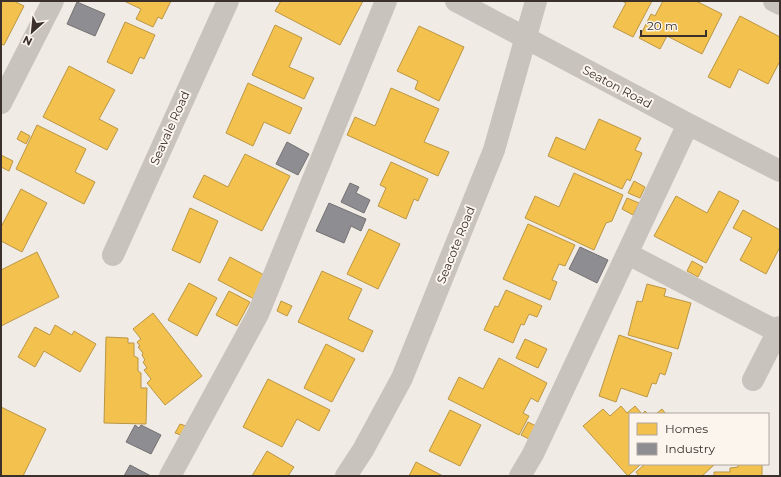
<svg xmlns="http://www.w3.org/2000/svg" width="781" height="477" font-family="Montserrat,sans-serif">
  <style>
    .homes { fill: #f2c14e; stroke: #bb9644 }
    .industry { fill: #8d8d92; stroke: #747173 }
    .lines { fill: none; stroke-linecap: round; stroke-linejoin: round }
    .minor { stroke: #c9c3be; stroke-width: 22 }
    .labels { text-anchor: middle; stroke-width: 4; stroke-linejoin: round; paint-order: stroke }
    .street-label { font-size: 12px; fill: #3b302b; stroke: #fbf5ee }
  </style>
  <rect width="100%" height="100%" fill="#f0ebe5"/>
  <!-- homes -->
  <path class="homes" d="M1,1H14L24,6L4,45L1,44Z
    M124,1H171L162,19L158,17L153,27L136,19L141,9Z
    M281,1H363L340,45L275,11Z
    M622,1H652L633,37L613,27L626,3Z
    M663,1H696L722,14L702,54L667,36L660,49L639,38L651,14L655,16Z
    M740,16L780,37V61L768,84L739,69L730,88L708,77Z
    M125,22L155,35L144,59L140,57L132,74L107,62Z
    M275,25L302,38L289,67L314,78L304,99L252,75Z
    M419,26L464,47L439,101L415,89L418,81L397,71Z
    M69,66L115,90L99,119L118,129L107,150L43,117Z
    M248,83L302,108L290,134L264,122L253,146L226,133Z
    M391,88L439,109L424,142L449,152L438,176L347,135L355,117L375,126Z
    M599,119L641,138L635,150L642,153L630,181L627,179L622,189L548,156L556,137L585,150Z
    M37,125L86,149L75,172L95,182L84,204L16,169Z
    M21,131L30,136L26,144L17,139Z
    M245,154L290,176L262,231L193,197L204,175L228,187Z
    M1,155L13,161L9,171L1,167Z
    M391,162L428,179L418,201L414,199L406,219L378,206L386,188L380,185Z
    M574,173L623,195L612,221L606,223L594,250L525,218L535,196L559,207Z
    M634,181L645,187L640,198L628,193Z
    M21,189L47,203L22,252L1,241V227Z
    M719,191L739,201L706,263L654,236L676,196L707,213Z
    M627,198L639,203L633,215L622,209Z
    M190,208L218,221L200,263L172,250Z
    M743,210L780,230V247L766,274L740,260L752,238L733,228Z
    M528,224L575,245L565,266L559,264L552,280L557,282L550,300L503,279Z
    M369,229L400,244L378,289L347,274Z
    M37,252L59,297L1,326V270Z
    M230,257L266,276L254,299L218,280Z
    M692,261L703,267L698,277L687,271Z
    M322,271L362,289L348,319L373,331L363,352L298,322Z
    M189,283L217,298L197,336L168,320Z
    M647,284L666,289L664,296L691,303L678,349L628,335L637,301L642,302Z
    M506,290L542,306L537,317L529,314L524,325L521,324L513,343L484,330L495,306L498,307Z
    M229,291L250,302L237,326L216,315Z
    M281,301L292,306L287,316L277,311Z
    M153,313L202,376L165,405L147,383L151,379L144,370L147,368L143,362L145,360L142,355L143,353L138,347L140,346L137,342L141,339L133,329Z
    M55,325L72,335L74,331L96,344L80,372L44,351L35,367L18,357L35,327L50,335Z
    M619,335L672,353L665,375L660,373L656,384L652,383L647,397L621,388L616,402L599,396Z
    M106,337L128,338V343H134V356L138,358V371L141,373V388H147L146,424L104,423Z
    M525,339L547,349L538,368L516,358Z
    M326,344L355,359L332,402L304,388Z
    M499,358L547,383L538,402L531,398L523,413L529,416L519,435L448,399L459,377L483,389Z
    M268,379L330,410L319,431L297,419L282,447L243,427Z
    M621,406L627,413L635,406L642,414L645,411L648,414H630V464H641L628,476L583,426L603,409L610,416Z
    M1,407L46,429L23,476H1Z
    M662,409L666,414H656Z
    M450,410L481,425L460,466L429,451Z
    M528,422L540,428L533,441L521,435Z
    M180,424L186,426L181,435L175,433Z
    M267,451L294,467L288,476H252Z
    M416,462L443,476H409Z
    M645,464H713L714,465L702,476H639L636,472Z
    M738,464H762V476H714V472H730V468L738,467Z"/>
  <!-- industry -->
  <path class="industry" d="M77,2L105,14L95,36L67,24Z
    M287,142L309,154L298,175L276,164Z
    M350,183L359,187L356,193L370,200L364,213L341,202Z
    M329,203L366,219L361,231L351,226L344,243L316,231Z
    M580,247L608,260L597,283L569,269Z
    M135,425L139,428L141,425L161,435L151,454L126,442Z
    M130,465L151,476H124Z"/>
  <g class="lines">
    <!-- minor -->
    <path class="minor" d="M456,1L688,124L780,171
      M774,1L780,4
      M1,103L53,1
      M628,254L780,333
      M113,255L228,1
      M753,380L780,327
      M170,476L258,314L386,1
      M346,476L363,450L402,378L494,150L536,1
      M520,476L533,454L688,124"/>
  </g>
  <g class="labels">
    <!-- street labels -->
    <g class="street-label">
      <text transform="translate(617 87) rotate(28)" y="4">Seaton Road</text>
      <text transform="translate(170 128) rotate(-66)" y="4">Seavale Road</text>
      <text transform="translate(456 245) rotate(-68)" y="4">Seacote Road</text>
    </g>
  </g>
  <!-- border -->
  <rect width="781" height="477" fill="none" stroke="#3b302b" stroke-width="4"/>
  <!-- legend -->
  <rect x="629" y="413" width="140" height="52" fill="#fbf5ee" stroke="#aea6a0"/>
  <rect x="637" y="423" width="20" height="12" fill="#f2c14e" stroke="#aea6a0"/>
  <text x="665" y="433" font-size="12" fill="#3b302b">Homes</text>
  <rect x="637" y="443" width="20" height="12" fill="#8d8d92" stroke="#aea6a0"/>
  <text x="665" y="453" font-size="12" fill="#3b302b">Industry</text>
  <!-- north arrow -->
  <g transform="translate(32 32) rotate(207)" stroke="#fbf5ee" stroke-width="3" paint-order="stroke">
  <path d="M0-3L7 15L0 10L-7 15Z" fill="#3b302b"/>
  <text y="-6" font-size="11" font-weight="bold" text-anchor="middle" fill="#3b302b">N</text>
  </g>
  <!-- scale -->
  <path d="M641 30v6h65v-6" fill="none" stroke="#3b302b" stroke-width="2"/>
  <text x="647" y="30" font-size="12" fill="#3b302b" stroke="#fbf5ee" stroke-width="3" paint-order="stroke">20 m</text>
</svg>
